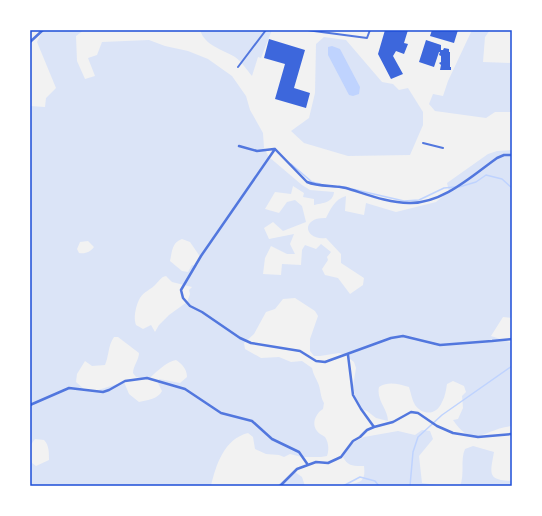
<svg xmlns="http://www.w3.org/2000/svg" width="542" height="516" font-family="'Zilla Slab',serif">
  <style>
    .green { fill: #dbe4f7; fill-rule: evenodd }
    .water { fill: #bfd3fe }
    .lines { fill: none; stroke-linecap: round; stroke-linejoin: round }
    .stream { stroke: #bfd3fe; stroke-width: 1.5 }
    .building { fill: #3d67dc }
    .pedestrian { stroke: #5277de; stroke-width: 2 }
    .minor { stroke: #5277de; stroke-width: 2.5 }
    .neatline { fill: none; stroke: #1d4ed8; stroke-width: 1.5 }
  </style>
  <rect width="100%" height="100%" fill="#f2f2f2"/>
  <!-- green -->
  <path class="green" d="M45,30H84L76,36L77,61L85,79L95,76L88,58L97,55L102,42L149,40L165,46L188,51L208,59L232,76L246,96L250,110L263,133L264,148L269,157L302,185L310,190L334,192C333,203 322,203 314,205V199L303,197L304,193L293,186L291,194L275,192L265,209L279,213L287,202L295,200L302,206L306,222L283,231L273,222L264,228L269,239L294,234L290,244L295,254H287L271,246L265,258L263,274L281,275L282,264L301,265L302,250L305,245L316,249L321,244L331,252L327,257L328,260L322,269L325,275L338,278L350,294L363,285L364,278L341,263V254L326,238C304,241 300,217 326,218C331,208 335,199 346,196L345,211L364,215L366,203L396,212L436,202L449,191L447,183L488,154L497,151L512,150V318L503,317L491,336L512,343V426C485,428 474,451 453,420L458,419L463,408L462,396L466,392L464,386L453,381L447,384C446,390 445,397 442,402C437,415 423,416 415,405C412,400 411,393 409,387C398,384 389,381 379,387C376,400 388,409 388,421L376,418L367,411L361,409L357,404L353,386L356,368L354,362L345,355L339,353L320,356H314L310,351V339L318,316L315,311L295,298L283,299L275,309L266,312L254,334L244,343L245,349L261,358L279,357L291,362L302,361L312,368C313,374 316,378 318,383C321,390 320,396 324,403L323,409C316,413 311,424 317,431C319,434 323,435 325,437C329,443 329,450 327,456L321,457H302L290,454L284,457L279,455L266,454L255,449L253,437L248,433C224,439 216,465 211,486H30V456L32,463L36,466L49,460C49,452 49,445 44,440L35,439L30,446V106L45,107L46,98L56,88L37,42L41,34ZM182,239L190,242L201,258L197,266L192,265L188,272L182,271L170,261C172,252 172,242 182,239ZM88,241L94,247C90,252 86,254 79,253L77,249L80,242ZM166,276L172,282L192,287L189,290L190,294L187,302L169,315L159,325L155,332L151,325L143,329L136,325C133,318 136,305 140,298C143,292 152,289 156,284C160,280 161,277 166,276ZM114,337H118L139,353C139,360 133,366 133,373L136,377L149,379C156,372 166,362 176,360C182,364 187,369 187,377L180,383L159,379L158,383L162,391C158,399 148,400 139,402L129,394L124,382L95,391H86L76,382L77,374L85,361L92,366L105,365C109,356 108,345 114,337Z
    M200,30H272L261,58L258,57L252,76C247,70 241,61 235,57C222,49 205,46 200,30Z
    M472,30H490L485,37L483,62L512,63V112H495L486,118L435,111L429,104L433,94L443,96L448,81Z
    M324,37L346,40L382,82L393,84L399,90L408,88L423,112V125L410,155L348,156L304,143L291,131L309,118L315,93L316,44Z
    M422,430L430,431L433,439L419,456L422,483L444,486H343L345,484C360,484 366,482 364,466C355,466 348,467 343,457L346,449L356,441L364,437L398,431L415,435Z
    M473,446L494,452C490,474 487,480 512,481V486H460C465,474 460,460 465,449Z
    M295,472L302,477L305,486H276Z"/>
  <!-- water -->
  <path class="water" d="M332,46L340,49L360,87L359,94L353,96L349,95L328,55V47Z"/>
  <g class="lines">
    <!-- stream -->
    <path class="stream" d="M291,164L312,182L320,184
      M339,186L404,201L419,200L444,188L455,187
      M459,187L476,182L486,175L502,179L512,188
      M343,486L360,477L375,481L379,486
      M410,486L413,452L418,437L442,415L512,366"/>
  </g>
  <!-- building -->
  <path class="building" d="M385,30H408L404,43L408,44L404,54L396,51L393,56L403,74L391,79L378,54Z
    M432,30H458L454,43L430,36Z
    M269,39L305,50L294,88L310,93L306,108L275,99L285,64L264,58Z
    M426,40L441,45V50H443L444,48L449,49V52H450V67H451V70H440L441,65L439,63L441,62V56L439,55L440,52H439L434,67L419,62Z"/>
  <g class="lines">
    <!-- pedestrian -->
    <path class="pedestrian" d="M308,30L314,31
      M315,30L314,31L367,38L370,30
      M238,67L266,30
      M423,143L443,148"/>
    <!-- minor -->
    <path class="minor" d="M30,42L43,30
      M239,146L257,151L274,149
      M275,149L201,256L181,290L183,298L190,306L202,312L240,338L251,343L300,351L316,361L325,362L391,338L403,336L440,345L492,341L512,339
      M275,149L307,182C319,187 333,185 346,188C366,194 388,203 409,203C442,204 472,176 497,158L504,155H512
      M348,355L353,395L361,409L374,427
      M30,405L69,388L103,392L109,390L125,381L147,378L185,389L221,413L252,421L272,439L299,452L308,465
      M280,486L297,469L316,462L328,463L341,457L353,441L360,437L367,430L374,427L393,422L411,412L418,413L437,426L453,433L478,437L512,434"/>
  </g>
  <!-- border -->
  <rect width="542" height="516" fill="none" stroke="#ffffff" stroke-width="62"/>
  <rect x="31" y="31" width="480" height="454" class="neatline"/>
</svg>
